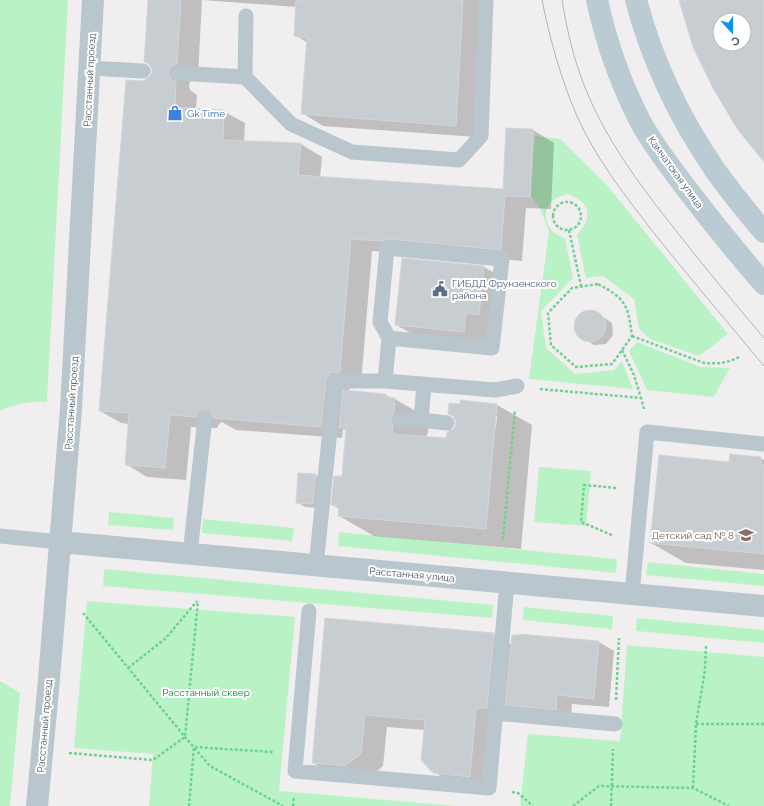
<svg xmlns="http://www.w3.org/2000/svg" width="764" height="806" font-family="Raleway,sans-serif">
  <style>
    .green { fill: #b9f3c5 }
    .shadow { fill: #0003; fill-rule: evenodd }
    .building { fill: #c8cdd2; stroke: #d2d6db; fill-rule: evenodd }
    .lines { fill: none; stroke-linecap: round; stroke-linejoin: round }
    .path { stroke: #6ed390; stroke-width: 2.5; stroke-dasharray: 3 2; stroke-linecap: butt }
    .service { stroke: #b9c6cd; stroke-width: 15 }
    .minor { stroke: #b9c6cd; stroke-width: 22 }
    .secondary { stroke: #bacbd4; stroke-width: 22 }
    .tram { stroke: #b0b5ba; stroke-width: 1 }
    .labels { text-anchor: middle; stroke-width: 4; stroke-linejoin: round; paint-order: stroke }
    .street-label { font-size: 10px; fill: #45565e; stroke: #fff }
    .shop-label { font-size: 10px; fill: #366cbe; stroke: #fff; text-anchor: start }
    .service-label { font-size: 10px; fill: #4e5e75; stroke: #fff; text-anchor: start }
    .education-label { font-size: 10px; fill: #785e54; stroke: #fff; text-anchor: end }
    .park-label { font-size: 10px; fill: #0f8536; stroke: #fff }
  </style>
  <rect width="100%" height="100%" fill="#f1eeef"/>
  <!-- green -->
  <path class="green" d="M0,0H68L47,402C31,401 15,404 0,411Z
    M535,136L560,139L606,184L728,334L699,356L650,339L639,329L634,299L603,276L586,278L577,235C592,218 592,202 567,194C563,196 556,197 552,201C539,214 548,234 565,238L573,278L541,311L546,348L575,374L614,370L622,361L633,389L529,379L549,232L541,210L531,196Z
    M637,342L701,367L730,368L714,397L647,390L629,351Z
    M539,467L591,471L586,526L534,522Z
    M109,512L174,518L173,530L108,525Z
    M203,519L294,528L292,541L202,533Z
    M339,532L617,559L616,573L338,546Z
    M648,562L764,574V586L646,575Z
    M104,569L493,605L492,618L103,586Z
    M87,601L295,617L279,791L456,806H149L153,754L74,748Z
    M524,607L613,616L612,629L523,620Z
    M637,618L764,630V643L636,631Z
    M627,645L764,657V806H520L528,734L620,741Z
    M0,681L20,693L10,806H0Z"/>
  <!-- shadow -->
  <path class="shadow" d="M149,0H484L477,137L323,126L302,113L308,43L295,35L297,7L202,0L198,76L191,80L189,85L190,90L197,95L196,109L223,111L245,123L244,142L301,144L322,157L320,178L504,190L507,129L533,130L554,143L551,209L526,208L522,261L410,251L403,253L372,251L361,384L352,385L347,392L385,395L395,399L429,419L428,433L426,437L447,439L455,429L461,401L497,405L532,425L521,549L374,536L339,516L340,509L332,505L343,477L347,431L343,429L342,438L236,430L222,422L219,424L217,428L191,427L186,480L147,477L126,464L129,424L121,423L100,411L143,82L151,77L153,72L150,65L145,62ZM495,416H497L496,427H495Z
    M484,267L506,280L486,344L418,337L396,325Z
    M594,311L612,323L613,335L606,344L594,345L576,333L575,322L582,312Z
    M731,455L761,458L764,460V570L686,563L651,543L730,463Z
    M299,474L316,475L324,480L321,508L305,507L297,502Z
    M326,619L493,634L512,645L599,642L614,651L609,707L572,704L571,718L522,713L510,707L509,720H498L492,789L456,785L434,772L425,730L387,727L383,766L368,778L335,775L313,763Z"/>
  <!-- building -->
  <path class="building" d="M148,0H181L177,64L173,65L170,68L168,73L169,77L172,80L176,82L175,107L224,110L223,140L301,143L298,175L503,189L506,128L533,129L530,197L505,196L501,250L388,239L382,241L351,239L340,372L330,373L326,380L321,427L214,418L211,411L206,409L201,410L198,412L196,417L170,415L165,468L125,465L129,413L99,411L126,80L143,81L150,76L152,72L151,67L148,63L144,62Z
    M296,0H463L456,126L301,114L307,38L294,36Z
    M679,0H764V162L738,130L714,90L693,47ZM720,20H744V44H720Z
    M402,258L484,266L479,315L466,313L464,332L395,325Z
    M574 326a16 16 0 1 1 32 0a16 16 0 1 1-32 0Z
    M343,390L386,394L385,397L395,398L394,413L390,420L393,426L392,434L446,438L447,432L454,429L456,424L455,420L453,416L448,414L449,403L460,404V400L497,404L486,529L338,516L339,506L331,505L334,476H342L346,428H339Z
    M730,454L761,457V465H764V554L650,543L659,455L729,462Z
    M298,473L316,474L313,504L296,503Z
    M325,618L494,633L487,708H476L470,777L433,773L421,760L425,720L365,715L361,754L345,766L312,763Z
    M519,634L599,641L594,699L557,695L556,710L505,705L512,635H519Z"/>
  <g class="lines">
    <!-- path -->
    <path class="path" d="M553 216a14 14 0 1 1 28 0a14 14 0 1 1-28 0Z
      M569,230L581,286
      M598,284C626,299 628,305 632,336L612,364L576,367L551,345L548,313L572,288Z
      M632,336L704,363C717,364 728,363 739,357
      M622,350L634,375L641,398
      M540,389L641,398L644,409
      M612,535L581,522L584,485L617,488
      M503,539L515,410
      M83,613L185,737L210,766L283,806
      M128,668L166,638L197,601
      M616,700L619,638
      M696,724H764
      M69,753L153,760L185,737L198,601
      M693,788L696,724L705,670L706,646
      M512,792L518,793L533,806
      M189,806L194,747L273,752
      M293,806L294,796
      M573,806L599,786L693,788L729,806
      M611,806L613,749"/>
    <!-- service -->
    <path class="service" d="M246,16L245,77L291,124L352,152L459,160L481,136L486,0
      M90,68L143,71
      M177,73L245,77
      M385,381L389,338L380,322L387,248L502,259L492,348L389,338
      M399,420H421L447,423
      M421,420L424,384
      M0,536L60,542
      M190,554L205,418
      M316,566L335,381H385L495,390L517,386
      M632,594L647,432L764,444
      M309,611L295,771L489,788L507,583
      M495,713L615,724"/>
    <!-- minor -->
    <path class="minor" d="M60,542L764,606
      M37,806L48,691L71,409L93,0"/>
    <!-- secondary -->
    <path class="secondary" d="M597,0C606,42 621,84 641,123C654,146 670,167 686,188C711,221 737,253 764,284
      M636,0C652,60 680,119 715,170C730,191 747,212 764,232"/>
    <!-- tram -->
    <path class="tram" d="M542,0C550,40 561,79 577,116C595,157 623,193 650,228C687,275 726,320 764,366
      M562,0C566,24 571,48 579,71C598,128 633,176 670,223C700,262 732,300 764,338"/>
  </g>
  <!-- icons -->
  <defs>
    <g id="shop-bare" transform="scale(1.2)"><path d="M-5-2.5h2.3a2.7 3.5 0 0 1 5.4 0H5L5.5 6h-11ZM-1.5-2.5h3a1.5 2.3 0 0 0-3 0Z" fill="#3f7fe0" stroke="#fff" stroke-width="2.5" paint-order="stroke"/></g>
    <g id="civic-bare" transform="scale(1.2)"><path d="M-.6-6.5H3V-4.5H.6V-3L4-1V1h2V6H-6V1h2V-1L-.6-3ZM-1.2 2.5V6h2.4V2.5Z" fill="#5c6f8a" stroke="#fff" stroke-width="2.5" paint-order="stroke"/></g>
    <g id="school-bare" transform="scale(1.2)"><path d="M0-5L7-2L0 1L-7-2ZM-4 1L0 2.5L4 1V4Q0 6-4 4Z" fill="#8d6e63" stroke="#fff" stroke-width="2.5" paint-order="stroke"/></g>
  </defs>
  <g fill-rule="evenodd">
    <use href="#shop-bare" x="175" y="113"/>
    <use href="#civic-bare" x="440" y="289"/>
    <use href="#school-bare" x="746" y="535"/>
  </g>
  <g class="labels">
    <!-- street labels -->
    <g class="street-label">
      <text transform="translate(89 80) rotate(-87)" y="4">Расстанный проезд</text>
      <text transform="translate(676 172) rotate(54)" y="4">Камчатская улица</text>
      <text transform="translate(71 403) rotate(-86)" y="4">Расстанный проезд</text>
      <text transform="translate(412 574) rotate(5)" y="4">Расстанная улица</text>
      <text transform="translate(44 726) rotate(-85)" y="4">Расстанный проезд</text>
    </g>
    <!-- shop labels -->
    <g class="shop-label">
      <text x="187" y="117">Gk Time</text>
    </g>
    <!-- service labels -->
    <g class="service-label">
      <text x="452" y="287">ГИБДД Фрунзенского<tspan x="452" dy="12">района</tspan></text>
    </g>
    <!-- education labels -->
    <g class="education-label">
      <text x="734" y="539">Детский сад № 8</text>
    </g>
    <!-- park labels -->
    <g class="park-label">
      <text x="206" y="696">Расстанный сквер</text>
    </g>
  </g>
  <!-- north arrow -->
  <g transform="translate(732 32) rotate(159)"><circle r="19" fill="#ffffff" stroke="#b5bbbf"/>
  <path d="M0-3L7 15L0 10L-7 15Z" fill="#0a95ef"/>
  <text y="-6" font-size="11" font-weight="bold" text-anchor="middle" fill="#45565e">С</text>
  </g>
</svg>
